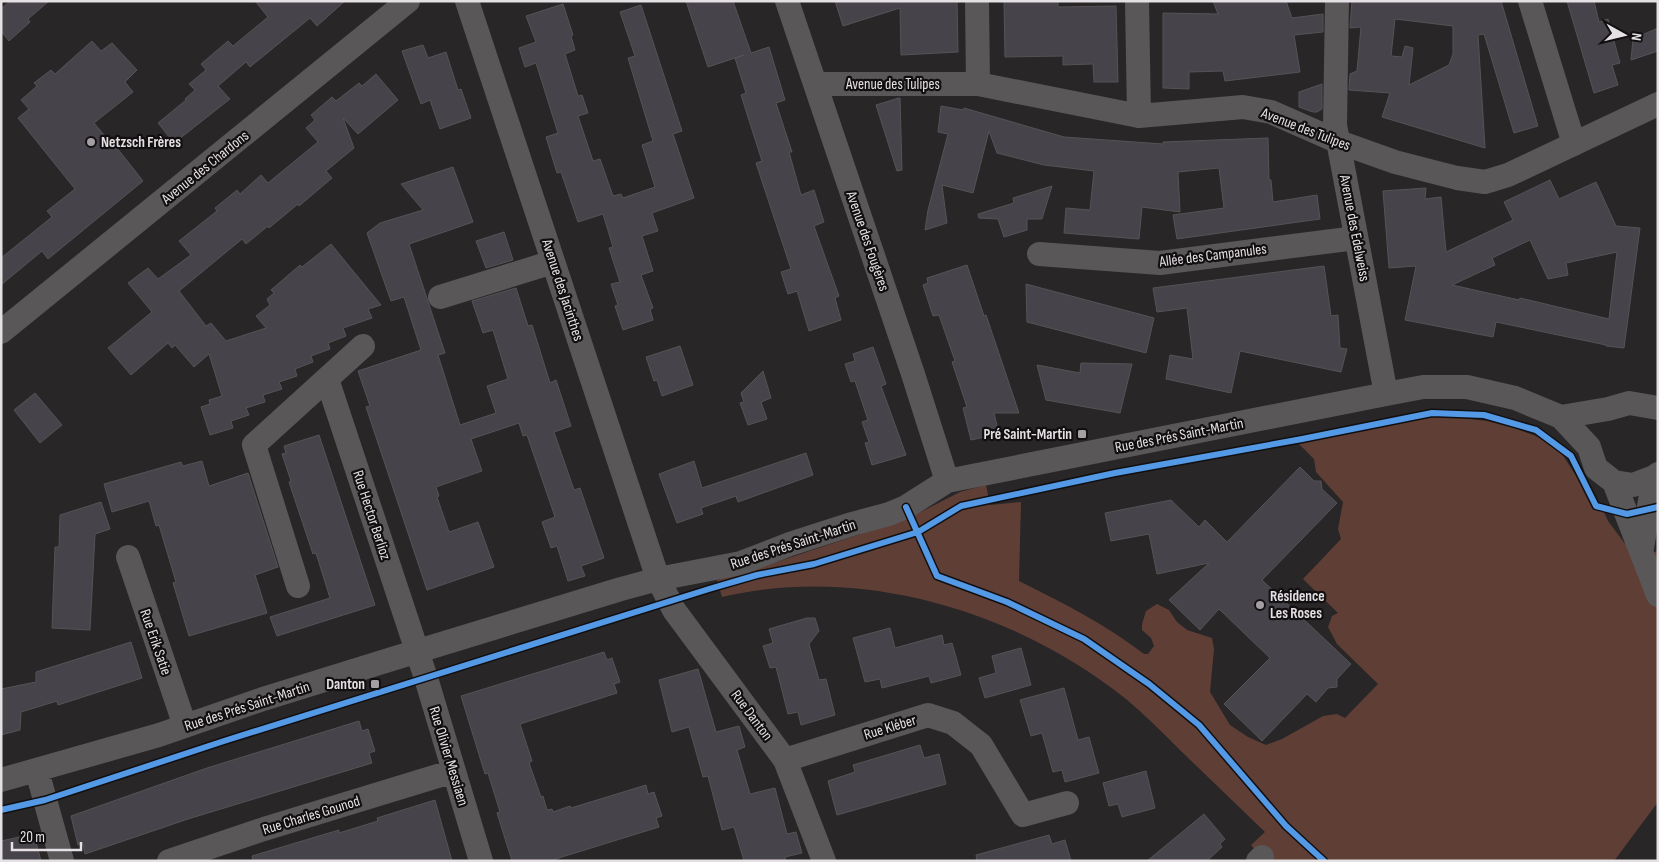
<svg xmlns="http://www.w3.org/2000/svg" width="1659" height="862" font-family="'Sofia Sans Condensed',sans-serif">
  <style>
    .green { fill: #5f3f35 }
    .building { fill: #47434a; stroke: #555355; fill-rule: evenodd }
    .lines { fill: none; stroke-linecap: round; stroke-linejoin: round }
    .minor { stroke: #595758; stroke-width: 24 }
    .cycleway-casing { stroke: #120f11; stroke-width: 9 }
    .cycleway { stroke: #5399e6; stroke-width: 6 }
    .poi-dot { fill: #a39fa2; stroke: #120f11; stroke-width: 2 }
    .labels { text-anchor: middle; stroke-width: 4.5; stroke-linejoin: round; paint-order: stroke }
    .street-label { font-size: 15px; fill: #e4e0e3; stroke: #120f11 }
    .poi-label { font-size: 15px; font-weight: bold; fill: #e4e0e3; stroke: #120f11; text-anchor: start }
  </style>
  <rect width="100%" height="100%" fill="#292628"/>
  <!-- green -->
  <path class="green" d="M1443,416L1487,421L1514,428L1536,436L1560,451L1580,482L1602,508L1608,521L1626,545L1655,552L1658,550V802L1614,861H1265L1251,845L1265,832C1237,805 1209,778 1181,751C1163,733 1145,715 1126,699C1016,611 861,564 722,597L717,580L744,573L911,517L960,492L986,485L990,505L1021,502L1019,581C1063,603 1105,624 1144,654H1148L1154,646L1151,638L1142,630V624L1146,611L1157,604L1169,610L1177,622L1187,630L1212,638L1214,649L1210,692L1230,725L1248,737L1266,745L1282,739L1323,716L1337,714L1345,718L1378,684L1337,644L1328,627L1332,616L1338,613L1303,579L1341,539L1338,529L1343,502L1316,472L1314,459L1297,442L1318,438L1319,434L1367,426Z"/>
  <!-- building -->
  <path class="building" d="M10,1H49L28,19L30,22L9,41L1,31V9Z
    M255,1H345L317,26L310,18L250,67L246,62L218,86L230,99L174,143L158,123L186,100L185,99L195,90L189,84L206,70L201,64L228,41L233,46L268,17Z
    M686,1H733L751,53L769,47L785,100L776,103L792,152H789L801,195L814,190L824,222L814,226L839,296L835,298L841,320L809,331L797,291L788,294L781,272L791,269L756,163L762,161L741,95L746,93L735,58L744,55L708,67Z
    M835,1H957L958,52L901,55L900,8L843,26Z
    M1004,1H1058V7L1116,6L1118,82H1094L1093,64L1063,65V56L1005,57Z
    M1213,1H1286L1292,18L1323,14V32L1294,35L1300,72L1225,81L1223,71L1189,72V89L1163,88V13L1218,14Z
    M1352,1H1501L1538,126L1514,133L1484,34L1478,35L1485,148L1382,117L1390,93L1349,90L1350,74L1357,71L1361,27L1350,28ZM1395,19L1453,26V54L1449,65L1409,85L1413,48L1405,46L1402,57L1391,56Z
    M1567,1H1594L1599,22L1608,19L1620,63L1612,65L1618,85L1594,93Z
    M563,4L573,35L571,36L575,50L565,54L578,96L582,95L588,113L578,116L593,161L600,159L613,196L621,194L623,198L655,187L642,145L653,141L628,58L635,56L620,12L641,5L682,131L673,134L694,198L652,213L658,231L642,236L653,271L641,275L653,308L650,309L653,320L623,330L615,306L618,305L611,284L620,282L609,248L613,247L603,214L578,222L561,172L557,173L546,137L558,133L536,63L525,67L519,48L536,42L526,16Z
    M1658,28V51L1631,60L1633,39Z
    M92,41L101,51L112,43L137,70L125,82L133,92L94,123L116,149L117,148L143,181L48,259L42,251L1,285V258L52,217L47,211L75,189L18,118L29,109L21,100L37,86L34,83L51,70L55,74Z
    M423,45L428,58L446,52L458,90L461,89L471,118L440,129L430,100L421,104L402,51Z
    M376,74L398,100L358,134L343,118L354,148L326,171L332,178L299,206L298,204L269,228L268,226L246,244L242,239L179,291L206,326L211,323L226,341L266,328L256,316L270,305L267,299L274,293L271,290L300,265L302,267L331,244L381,305L368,309L372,318L343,328L346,336L328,343L330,349L311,356L313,362L295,369L297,376L279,382L282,389L263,395L265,402L246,408L249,415L231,421L233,428L210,435L201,407L210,404L209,400L222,396L209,354L194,367L175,345L172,348L168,343L131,375L108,348L152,312L128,283L148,268L158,279L191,255L179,241L217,211L215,208L237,190L240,194L261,175L268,183L318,142L306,128L315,120L311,115L332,97L336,101L359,83L362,86Z
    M1322,84V109L1317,112H1313L1299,107V92Z
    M899,98H900L902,170L897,171L876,105Z
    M941,106L963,110L964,108L1064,137L1163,144V142L1268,138L1269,180H1271L1273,202L1317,195L1320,219L1177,239L1173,215L1224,208L1219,168L1178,172L1180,212L1142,207L1139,239L1064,233L1066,208L1090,210L1094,171L1044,165L997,153L989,131L973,193L942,185L947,223L925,230L928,210L948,134L938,132Z
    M453,167L473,222L409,244L445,353L438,355L460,425L496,413L487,386L508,379L493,330L483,333L472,301L516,288L528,326L532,325L550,383L556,380L571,426L554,432L574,490L580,488L604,558L581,566L585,576L568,581L557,546L551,548L542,522L555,517L527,435L523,436L519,423L471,439L482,471L436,487L439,496L437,497L449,532L478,522L494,567L427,590L366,407L370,406L358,371L421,350L404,297L391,301L367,233L380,223L423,210L401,184Z
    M1550,180L1559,199L1596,182L1616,226L1640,228L1624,348L1606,346V345L1496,322L1493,337L1405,320L1416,266L1389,268L1383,191L1426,188L1425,199L1441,197L1446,252L1513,220L1504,202ZM1530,240L1548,279L1568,275L1566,263L1617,252L1609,319L1520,298L1519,300L1452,285L1495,265L1492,258Z
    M1052,186L1042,219H1027V230L1004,237L998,219L979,218L978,214L1014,203L1013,198Z
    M504,232L513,260L486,268L476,241Z
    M967,265L984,316L986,315L1019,413H994L999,434L971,440L963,408L967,407L952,362L955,361L939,315L933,316L923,285L928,283L927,278Z
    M1324,266L1331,316L1338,315L1340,348L1347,349L1341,372L1240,351L1231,393L1166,379L1170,355L1193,359L1187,308L1157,312L1153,288Z
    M1026,284L1154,318L1146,353L1027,322Z
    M680,346L693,385L662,396L657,380L654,381L646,357Z
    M873,347L886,384L881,386L906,455L872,465L865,443L869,442L862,422L868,420L855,381L851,382L845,364L855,361L853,354Z
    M1081,363L1132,364L1120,413L1046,400L1037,365L1080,373Z
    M763,371L771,398L761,402L767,419L748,425L740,403L744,402L741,393Z
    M35,393L62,425L40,443L14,410Z
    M319,435L375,605L277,636L270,617L330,598L316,553L313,554L289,482L291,481L282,454L286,453L284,446Z
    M806,453L813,475L738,502L736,496L701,508L703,514L677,523L659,474L694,461L702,488Z
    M202,461L209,486L248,473L278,567L255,575L267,613L189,636L173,583L176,582L159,525L156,526L149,501L112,512L104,484L181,462L183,466Z
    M1300,467L1314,481H1321L1322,489L1337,503L1262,580L1351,664L1337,679V687L1328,688L1316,702L1307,694L1262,741L1224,704L1270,658L1219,609L1200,630L1169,600L1209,563L1157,574L1149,534L1111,541L1105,513L1171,500L1199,527L1205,520L1227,542Z
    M101,502L110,529L95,534L90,630L52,628L55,547H59L60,515Z
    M807,618H815L819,631L809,644L819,680L826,679L835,715L801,725L798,712L788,714L776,667L770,668L763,646L773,643L769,629Z
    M890,628L895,648L942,635L944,645L952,643L961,675L931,683L929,676L882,688L880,679L865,682L853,638Z
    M131,642L142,678L58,705L57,701L21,712L20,730L1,735V689L36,682V672Z
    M1021,648L1031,685L985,698L979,678L996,673L992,656Z
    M604,652L607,660L612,658L620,682L614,684L617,693L520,724L532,761L529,763L541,797L543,796L547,810L552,809L553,812L570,806L571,808L646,785L648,794L654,792L662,816L656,818L659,827L549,861H512L497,813L500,812L488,773L485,774L461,696Z
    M698,669L716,732L739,726L745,747L737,750L750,794L775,788L787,834L796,832L802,853L785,857L786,861H744L734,827L722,830L708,776L703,777L689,727L672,732L659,680Z
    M1064,688L1078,740L1089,737L1099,773L1065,782L1062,770L1053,772L1042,733L1031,736L1020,700Z
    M359,721L362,731L368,729L375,751L369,753L372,763L188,819L85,854L83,844L78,845L71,816L207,768Z
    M920,745L924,758L939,754L946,784L837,815L828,781L855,772L853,765Z
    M1146,771L1155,808L1122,817L1118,804L1109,806L1103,783Z
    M435,800L452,861H253L252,856L339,830V833L378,821L377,818Z
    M1204,814L1225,839L1220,844L1222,847L1207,861H1147Z
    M34,834L41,861H1V841Z
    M1049,835L1052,844L1065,840L1071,861H977L976,855Z"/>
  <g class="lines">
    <!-- minor -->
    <path class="minor" d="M467,1L658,579L674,610L785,760L824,861
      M787,1L913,374L947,481
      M977,1L978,84
      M1137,1L1139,116
      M1337,1L1335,125L1386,394
      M1530,1L1574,144
      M816,84H978L1139,116L1243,107L1271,112L1339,142L1395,162L1457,178L1485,182L1508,175L1658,104
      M1039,254L1160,263L1356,238
      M440,297L553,262
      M1,332L408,1
      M327,379L426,678L481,861
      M1561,417L1608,409L1629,403L1658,408
      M1614,482L1658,595
      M1642,548L1654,477
      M128,557L185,726
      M298,586L254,445L363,346
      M785,760L928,715L953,723L981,745L1023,815L1067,803
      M37,771L62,861
      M1,780L159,735L263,699L392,659L621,589L658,579L741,563L790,544L852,524L889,514L906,507L947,481L1386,394L1423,387H1467L1515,398L1561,417L1589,447L1596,468L1614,482L1633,485L1654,477L1658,474
      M169,861L264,829L454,771
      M1258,861L1262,857"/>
    <!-- cycleway casing -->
    <g class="cycleway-casing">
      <path id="cycleway" d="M906,507L937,576L1007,602L1084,639L1149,684L1199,725L1286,826L1324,861
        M1,810L45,800L224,741L709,589L757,575L814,564L918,532L961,506L1115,473L1302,439L1432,413L1484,415L1536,430L1571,456L1596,506L1627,514L1658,507"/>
    </g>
    <!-- cycleway -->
    <use href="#cycleway" class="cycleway"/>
  </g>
  <!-- markers -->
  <g class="poi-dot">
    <circle cx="91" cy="142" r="5"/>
    <rect x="1077" y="429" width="10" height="10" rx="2.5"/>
    <circle cx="1260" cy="605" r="5"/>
    <rect x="370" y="679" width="10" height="10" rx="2.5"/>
  </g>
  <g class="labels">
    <!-- street labels -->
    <g class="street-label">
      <text x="893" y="89">Avenue des Tulipes</text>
      <text transform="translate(1306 129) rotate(21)" y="5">Avenue des Tulipes</text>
      <text transform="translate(205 167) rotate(-39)" y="5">Avenue des Chardons</text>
      <text transform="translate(1355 228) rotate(79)" y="5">Avenue des Edelweiss</text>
      <text transform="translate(868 241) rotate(71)" y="5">Avenue des Fougères</text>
      <text transform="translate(1213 255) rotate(-7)" y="5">Allée des Campanules</text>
      <text transform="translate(563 290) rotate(72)" y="5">Avenue des Jacinthes</text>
      <text transform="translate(1179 435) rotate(-11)" y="5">Rue des Prés Saint-Martin</text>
      <text transform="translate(372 515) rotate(72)" y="5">Rue Hector Berlioz</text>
      <text transform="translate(793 544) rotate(-18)" y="5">Rue des Prés Saint-Martin</text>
      <text transform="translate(156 642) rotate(71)" y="5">Rue Erik Satie</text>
      <text transform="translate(247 706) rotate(-18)" y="5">Rue des Prés Saint-Martin</text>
      <text transform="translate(752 715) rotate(53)" y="5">Rue Danton</text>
      <text transform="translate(890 727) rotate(-17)" y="5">Rue Kléber</text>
      <text transform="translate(449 756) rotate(73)" y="5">Rue Olivier Messiaen</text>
      <text transform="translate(311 815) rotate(-17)" y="5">Rue Charles Gounod</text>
    </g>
    <!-- poi labels -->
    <g class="poi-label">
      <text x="101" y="147">Netzsch Frères</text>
      <text x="1072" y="439" text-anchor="end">Pré Saint-Martin</text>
      <text x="1270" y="601">Résidence<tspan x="1270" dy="17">Les Roses</tspan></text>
      <text x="365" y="689" text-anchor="end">Danton</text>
    </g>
  </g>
  <!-- border -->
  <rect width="1659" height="862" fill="none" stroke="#e4e0e3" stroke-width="5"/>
  <!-- north arrow -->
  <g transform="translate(1624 35) rotate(98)" stroke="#120f11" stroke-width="4" paint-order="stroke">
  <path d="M0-4L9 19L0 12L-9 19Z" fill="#e4e0e3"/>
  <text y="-8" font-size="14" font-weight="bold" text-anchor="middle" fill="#e4e0e3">N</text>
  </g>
  <!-- scale -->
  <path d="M12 842v8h69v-8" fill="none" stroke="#e4e0e3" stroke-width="2.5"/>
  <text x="20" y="842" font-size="15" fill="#e4e0e3" stroke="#120f11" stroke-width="4" paint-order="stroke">20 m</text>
</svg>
